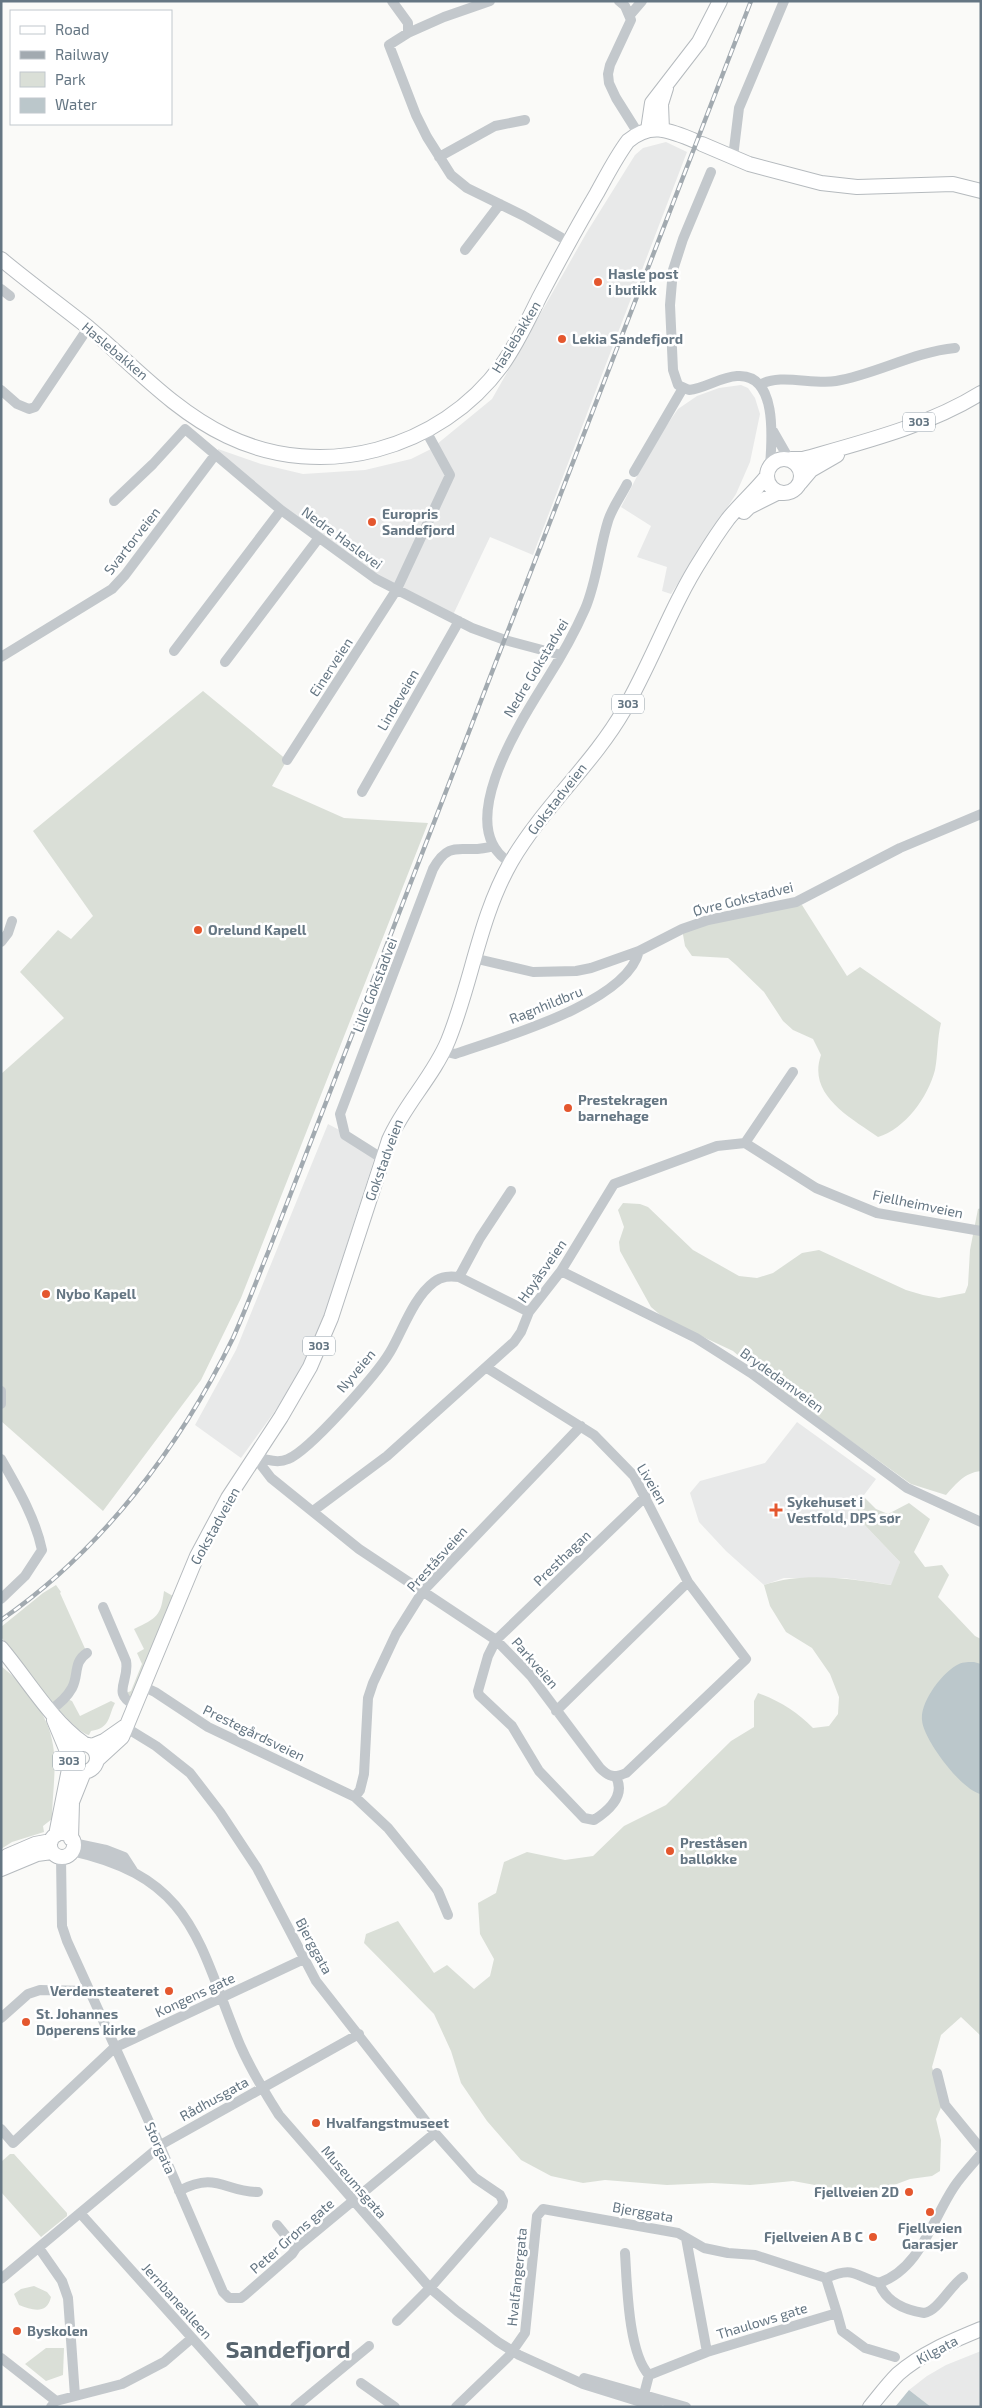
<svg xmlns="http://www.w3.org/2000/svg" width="982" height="2408" font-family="'Exo 2',sans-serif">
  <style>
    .built { fill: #e8e9e9 }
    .green { fill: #dadfd7 }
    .water { fill: #bbc7cb }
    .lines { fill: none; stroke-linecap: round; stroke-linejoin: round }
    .major-casing { stroke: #b5babe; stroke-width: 16 }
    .minor { stroke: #c3c8cc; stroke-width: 10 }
    .major { stroke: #fff; stroke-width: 14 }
    .rail-casing { stroke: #a2aab0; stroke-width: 4.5 }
    .rail { stroke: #fff; stroke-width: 2.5; stroke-dasharray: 8; stroke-linecap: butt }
    .poi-dot { fill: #e4572e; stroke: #fff; stroke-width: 2 }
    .labels { text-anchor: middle; stroke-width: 5; stroke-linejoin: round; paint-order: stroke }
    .shield { fill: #fff; stroke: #939fa8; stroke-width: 1 }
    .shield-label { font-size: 12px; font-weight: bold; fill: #657683 }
    .poi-label { font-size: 14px; font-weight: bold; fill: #657683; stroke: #fff; text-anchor: start }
    .street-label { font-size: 14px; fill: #657683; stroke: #fff }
    .town-label { font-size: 24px; font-weight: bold; fill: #57646e; stroke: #fff }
  </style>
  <rect width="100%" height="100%" fill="#fafaf8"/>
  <!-- built -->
  <path class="built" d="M666,142L687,152L533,555L490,537L452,617L379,579L288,516L218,455V449L261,464L303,474L365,470L411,459L431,449L492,399L587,232L635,155L643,148Z
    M741,385L748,388L755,398L760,414L750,462L736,494L671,594L662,591L667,567L637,557L651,526L621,507L655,442L678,409L697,396L719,388Z
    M328,1124L377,1150L320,1329L288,1393L241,1458L195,1425L236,1350Z
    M797,1422L876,1479L858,1503V1518L900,1562L892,1585L844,1578H784L764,1585L726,1551L699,1522L690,1493L700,1481L765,1463Z
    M981,2351V2407H931L909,2390L927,2376L946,2365Z"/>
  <!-- green -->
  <path class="green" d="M203,691L287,760L272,786L344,818L428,823L241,1298L201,1380L103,1511L1,1421V1074L64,1018L20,972L58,930L71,939L93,916L33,831Z
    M802,905L847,976L860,967L941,1023C937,1039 938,1055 935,1070C928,1097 905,1129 878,1137C850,1117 807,1095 821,1055L813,1039L793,1030L783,1021L764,992L735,964L728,958L692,956L685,946L682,929L756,910Z
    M623,1203L640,1204L648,1207L693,1250L739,1276L757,1278L773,1273L802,1253L819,1250L906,1290L923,1295L939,1298L965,1293L968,1285L970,1250L978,1209L981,1208V1471C964,1473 957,1483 946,1495L911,1484L769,1382L733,1351L665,1319L651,1307L620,1251L619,1242L624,1227L618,1210Z
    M863,1496L876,1509L888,1514L909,1503L930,1519L914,1552L925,1567L942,1565L949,1575L938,1597L975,1636L981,1639V2036L961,2017L941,2035L932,2067L943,2103L936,2119L941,2140L940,2171L932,2176L910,2179L881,2190L848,2191L793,2181L750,2185L712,2183L667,2185L605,2180L583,2183L551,2176L521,2160L487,2121L461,2083L451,2051L434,2014L364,1943L366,1934L398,1921L434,1973L447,1965L474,1989L490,1976L494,1959L480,1934L478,1903L496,1893L504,1862L527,1852L565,1860L593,1856L624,1826L666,1805L731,1741L754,1727V1701L758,1693C780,1701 797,1712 813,1728L829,1726L838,1714L839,1697L830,1674L812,1648L786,1632L770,1606L764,1585C805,1571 850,1579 891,1585L900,1562L858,1518V1503Z
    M56,1585L61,1592L60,1593L87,1653L65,1698L72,1701L80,1716L111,1701L115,1703C108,1716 111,1728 91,1731L89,1735C70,1731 17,1656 1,1637V1627L43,1593Z
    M164,1591L173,1596L135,1694L131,1697L126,1693L131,1691L142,1664L137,1653L144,1649L134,1629C157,1618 161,1616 164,1591Z
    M1,1666C25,1685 49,1715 53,1745C57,1769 52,1796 52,1819L43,1826L44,1832L12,1842L1,1849Z
    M10,2154H14L67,2213V2216L41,2237L1,2192V2162Z
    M34,2286L47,2292L51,2297C47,2315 32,2310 19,2305L14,2294L21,2289Z
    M46,2348H64L63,2375L46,2381L25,2364Z"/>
  <!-- water -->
  <path class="water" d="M974,1662L981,1664V1794C962,1791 923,1739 922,1720C920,1702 943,1671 959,1664C963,1662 970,1662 974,1662Z
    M909,2390L931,2407H895Z"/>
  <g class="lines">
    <!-- major casing -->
    <g class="major-casing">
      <path id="major" d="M648,130L652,103L699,42L720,1
        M662,130L661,104L666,88
        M702,144L749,164L821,183L857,187L953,184L981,191
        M1,259C30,283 60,305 89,328C133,365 174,411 227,436C322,482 440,450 502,365C517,344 528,320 539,298C558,262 577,227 597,193C607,175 616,157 628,141C651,122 668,130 693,140
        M767 476a17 17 0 1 1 34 0a17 17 0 1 1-34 0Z
        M791,459H803C863,442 928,426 981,393
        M800,483L811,470L837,455
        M744,512L749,507L779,492
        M1,1648C28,1680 50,1719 83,1743
        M54,1720L69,1756
        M69 1758a14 14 0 1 1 28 0a14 14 0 1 1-28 0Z
        M92,1746L104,1741L124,1727
        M98,1759L122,1737L197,1556L228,1498L281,1417L310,1367L331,1318L389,1140C404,1105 433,1077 448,1041C472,982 479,918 511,862C543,807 593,764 624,710C653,660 671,606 702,558C710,545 719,531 728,519C740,504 755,491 767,476
        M50 1845a12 12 0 1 1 24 0a12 12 0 1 1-24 0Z
        M56,1835L70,1764
        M71,1839L72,1802L84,1772
        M7,1856L35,1844L51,1841
        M1,1869L37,1854L52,1852
        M870,2407C879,2396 888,2384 898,2374C922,2353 952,2341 981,2329"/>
    </g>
    <!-- minor -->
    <path class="minor" d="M392,1L408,23V33L389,45L416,115L427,137L451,175L467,188L524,216L569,242
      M619,1L625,6L631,20L610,65L608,74L609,83L616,98L638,133
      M630,15L642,1
      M408,33L444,17L490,1
      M439,157L495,126L525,120
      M733,157L739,108L784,1
      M711,172L683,239L673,270L670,305L673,370L678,385L689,390C706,388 720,377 737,376C778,373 772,440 770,466
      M465,250L500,204
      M1,289L10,296
      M760,385C779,373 813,385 836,381C877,374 913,352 955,348
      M1,390L17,404L29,409L35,407L88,328
      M773,431L789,459
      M634,472L683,388
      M114,501L153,464L185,429L281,510L376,579L472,628L505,640L561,655
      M174,651L281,510
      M1,657L112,589L125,575L215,455
      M225,662L318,539
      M287,760L397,589L450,475L426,431
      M362,792L459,621
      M511,863C450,828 523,718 547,679C561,657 574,634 585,609C597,581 599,550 608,521C612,508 621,496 627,484
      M1,942L8,933L12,921
      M473,958L533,972L576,971L591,968L639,951L682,929L708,920L796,902L900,848L981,814
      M443,1051L455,1054C501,1038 627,1003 639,951
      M745,1143L816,1188L877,1213L981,1231
      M745,1143L793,1072
      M383,1159L345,1135L340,1114L433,869C451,836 464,856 493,846
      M561,1271L696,1338L751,1373L907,1488L981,1522
      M459,1277L480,1238L511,1191
      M1,1391V1404
      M255,1457L271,1478L359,1549L496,1640L531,1676L600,1768C609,1777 614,1778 626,1773L746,1659L688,1582L634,1476L594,1435L487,1368
      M255,1457C266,1459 277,1464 288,1459C309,1451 377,1374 390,1352C403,1330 413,1298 434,1282C442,1276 450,1276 459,1277L529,1312
      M1,1459C18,1489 35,1517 42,1550L25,1576L1,1599
      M313,1511L387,1456L514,1342L521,1332L529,1312L561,1271L614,1184L717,1146L745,1143
      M103,1607L126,1661C130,1682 110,1693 136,1706
      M144,1687L155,1692L208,1727L355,1797L388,1828L422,1870L438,1891L448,1915
      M50,1710C58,1705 67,1697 72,1688C79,1675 73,1662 87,1653
      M556,1711L688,1582
      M125,1727L156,1746L190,1773L220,1812L257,1868L316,1981L435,2133L475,2178L500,2195L503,2201L502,2206L430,2288L397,2321
      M616,1777C626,1796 608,1811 594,1820L584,1818L539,1771L512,1726L479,1695L478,1691L488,1656L496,1640L646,1496
      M355,1797L360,1790L364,1774L368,1698L373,1683L396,1634L423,1591L581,1426
      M73,1843L106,1850L124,1857L133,1871
      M72,1851C195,1878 198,1944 240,2045C251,2070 265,2093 279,2115L430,2288L457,2311L498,2342L519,2355L583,2384L657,2407
      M61,1857L62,1926L67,1941L160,2146L223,2292L229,2298H241L245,2295L292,2254L296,2248L435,2133
      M1,2018L28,1994L40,1990L88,1991
      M937,2073L945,2105L981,2149
      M1,2129L13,2143L114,2048L304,1959
      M179,2191C217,2171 224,2192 258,2192
      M80,2213L254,2407
      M277,2225L296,2248
      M686,2238L707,2352
      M39,2248L62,2281L68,2298L75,2396
      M625,2253C627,2283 628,2353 649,2375
      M826,2278L837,2313
      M1,2279L164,2143L359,2034
      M879,2283C886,2302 905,2310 924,2313C938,2311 950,2286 963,2277
      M1,2358L56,2401
      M584,2378L686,2407
      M361,2383L395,2407
      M642,2402L649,2375L707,2352L837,2313L842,2331L865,2348L895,2357
      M51,2407L56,2401L122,2384L164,2362L192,2338
      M295,2407L369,2346
      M456,2407L509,2356L525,2333L537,2216L543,2209L678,2233L704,2248L728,2253L755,2255L826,2278C854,2266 853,2275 879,2283C920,2269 932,2220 954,2187C962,2175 972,2165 981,2154"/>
    <!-- major -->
    <use href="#major" class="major"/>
    <!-- rail casing -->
    <g class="rail-casing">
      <path id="rail" d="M1,1620C101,1551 180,1447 233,1338C246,1309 257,1279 269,1250L751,1"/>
    </g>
    <!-- rail -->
    <use href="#rail" class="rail"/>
  </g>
  <!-- markers -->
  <g class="poi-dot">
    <circle cx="598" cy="282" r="5"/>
    <circle cx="562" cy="339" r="5"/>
    <circle cx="372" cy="522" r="5"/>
    <circle cx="198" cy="930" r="5"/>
    <circle cx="568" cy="1108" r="5"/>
    <circle cx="46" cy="1294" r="5"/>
    <path d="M773.5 1502.5h5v5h5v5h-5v5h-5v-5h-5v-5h5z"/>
    <circle cx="670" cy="1851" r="5"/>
    <circle cx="169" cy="1991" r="5"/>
    <circle cx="26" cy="2022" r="5"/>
    <circle cx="316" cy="2123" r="5"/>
    <circle cx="909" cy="2192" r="5"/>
    <circle cx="930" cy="2212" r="5"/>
    <circle cx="873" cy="2237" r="5"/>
    <circle cx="17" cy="2331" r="5"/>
  </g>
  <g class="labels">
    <!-- shield labels -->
    <g class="shield">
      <rect x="903" y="412.5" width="32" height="19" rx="4"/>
      <rect x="612" y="694.5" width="32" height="19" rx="4"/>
      <rect x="303" y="1336.5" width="32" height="19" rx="4"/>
      <rect x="53" y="1751.5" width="32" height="19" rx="4"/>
    </g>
    <g class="shield-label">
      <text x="919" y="426">303</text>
      <text x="628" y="708">303</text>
      <text x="319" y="1350">303</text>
      <text x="69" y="1765">303</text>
    </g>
    <!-- poi labels -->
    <g class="poi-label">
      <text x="608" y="279">Hasle post<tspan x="608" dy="16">i butikk</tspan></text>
      <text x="572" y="344">Lekia Sandefjord</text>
      <text x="382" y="519">Europris<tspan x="382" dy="16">Sandefjord</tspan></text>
      <text x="208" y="935">Orelund Kapell</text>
      <text x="578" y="1105">Prestekragen<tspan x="578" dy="16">barnehage</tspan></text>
      <text x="56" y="1299">Nybo Kapell</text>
      <text x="787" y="1507">Sykehuset i<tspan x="787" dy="16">Vestfold, DPS sør</tspan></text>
      <text x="680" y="1848">Preståsen<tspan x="680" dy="16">balløkke</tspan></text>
      <text x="159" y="1996" text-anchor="end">Verdensteateret</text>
      <text x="36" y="2019">St. Johannes<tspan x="36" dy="16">Døperens kirke</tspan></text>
      <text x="326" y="2128">Hvalfangstmuseet</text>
      <text x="899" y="2197" text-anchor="end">Fjellveien 2D</text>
      <text x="930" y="2233" text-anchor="middle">Fjellveien<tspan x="930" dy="16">Garasjer</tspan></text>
      <text x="863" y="2242" text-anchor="end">Fjellveien A B C</text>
      <text x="27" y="2336">Byskolen</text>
    </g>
    <!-- street labels -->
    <g class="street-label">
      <text transform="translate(516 337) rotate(-59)" y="5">Haslebakken</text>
      <text transform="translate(115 351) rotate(40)" y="5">Haslebakken</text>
      <text transform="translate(342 538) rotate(36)" y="5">Nedre Haslevei</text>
      <text transform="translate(132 541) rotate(-52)" y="5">Svartorveien</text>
      <text transform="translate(331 667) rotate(-57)" y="5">Einerveien</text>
      <text transform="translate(536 668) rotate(-59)" y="5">Nedre Gokstadvei</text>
      <text transform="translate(398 700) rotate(-60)" y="5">Lindeveien</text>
      <text transform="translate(557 799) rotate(-52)" y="5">Gokstadveien</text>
      <text transform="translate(743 899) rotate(-14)" y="5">Øvre Gokstadvei</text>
      <text transform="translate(375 985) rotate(-69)" y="5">Lille Gokstadvei</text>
      <text transform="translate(546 1005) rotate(-22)" y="5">Ragnhildbru</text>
      <text transform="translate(384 1160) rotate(-70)" y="5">Gokstadveien</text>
      <text transform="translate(918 1204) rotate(12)" y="5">Fjellheimveien</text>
      <text transform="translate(542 1271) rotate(-55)" y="5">Høyåsveien</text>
      <text transform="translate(356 1371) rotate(-50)" y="5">Nyveien</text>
      <text transform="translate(782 1380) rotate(36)" y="5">Brydedamveien</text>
      <text transform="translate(652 1484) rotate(59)" y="5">Liveien</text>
      <text transform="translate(215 1526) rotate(-61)" y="5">Gokstadveien</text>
      <text transform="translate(562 1558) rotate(-44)" y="5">Presthagan</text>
      <text transform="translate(437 1559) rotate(-48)" y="5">Preståsveien</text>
      <text transform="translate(535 1663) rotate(49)" y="5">Parkveien</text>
      <text transform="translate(254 1733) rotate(26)" y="5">Prestegårdsveien</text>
      <text transform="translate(314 1946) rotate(62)" y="5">Bjerggata</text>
      <text transform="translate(195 1995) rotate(-25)" y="5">Kongens gate</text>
      <text transform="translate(214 2099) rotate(-29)" y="5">Rådhusgata</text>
      <text transform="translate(160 2148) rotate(66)" y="5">Storgata</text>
      <text transform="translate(354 2182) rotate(49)" y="5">Museumsgata</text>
      <text transform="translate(643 2212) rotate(10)" y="5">Bjerggata</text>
      <text transform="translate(292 2236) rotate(-41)" y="5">Peter Grøns gate</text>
      <text transform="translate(517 2277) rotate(-84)" y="5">Hvalfangergata</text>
      <text transform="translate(177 2301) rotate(48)" y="5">Jernbanealleen</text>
      <text transform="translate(762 2321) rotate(-17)" y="5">Thaulows gate</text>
      <text transform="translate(937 2350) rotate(-28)" y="5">Kilgata</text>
    </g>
    <!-- town labels -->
    <g class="town-label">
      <text x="288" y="2358">Sandefjord</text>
    </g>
  </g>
  <!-- border -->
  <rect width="982" height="2408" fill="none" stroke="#657683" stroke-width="5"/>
  <!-- legend -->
  <rect x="10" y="10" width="162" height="115" fill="#ffffff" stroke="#c1c8cd"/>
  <rect x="20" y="26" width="25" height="8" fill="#ffffff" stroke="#c1c8cd"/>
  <text x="55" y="35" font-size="15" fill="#657683">Road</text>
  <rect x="20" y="51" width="25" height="8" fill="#a2aab0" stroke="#c1c8cd"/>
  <text x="55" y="60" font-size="15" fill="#657683">Railway</text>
  <rect x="20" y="72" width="25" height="15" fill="#dadfd7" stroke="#c1c8cd"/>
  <text x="55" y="85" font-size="15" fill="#657683">Park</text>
  <rect x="20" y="98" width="25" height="15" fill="#bbc7cb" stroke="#c1c8cd"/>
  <text x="55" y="110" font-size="15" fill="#657683">Water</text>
</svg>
